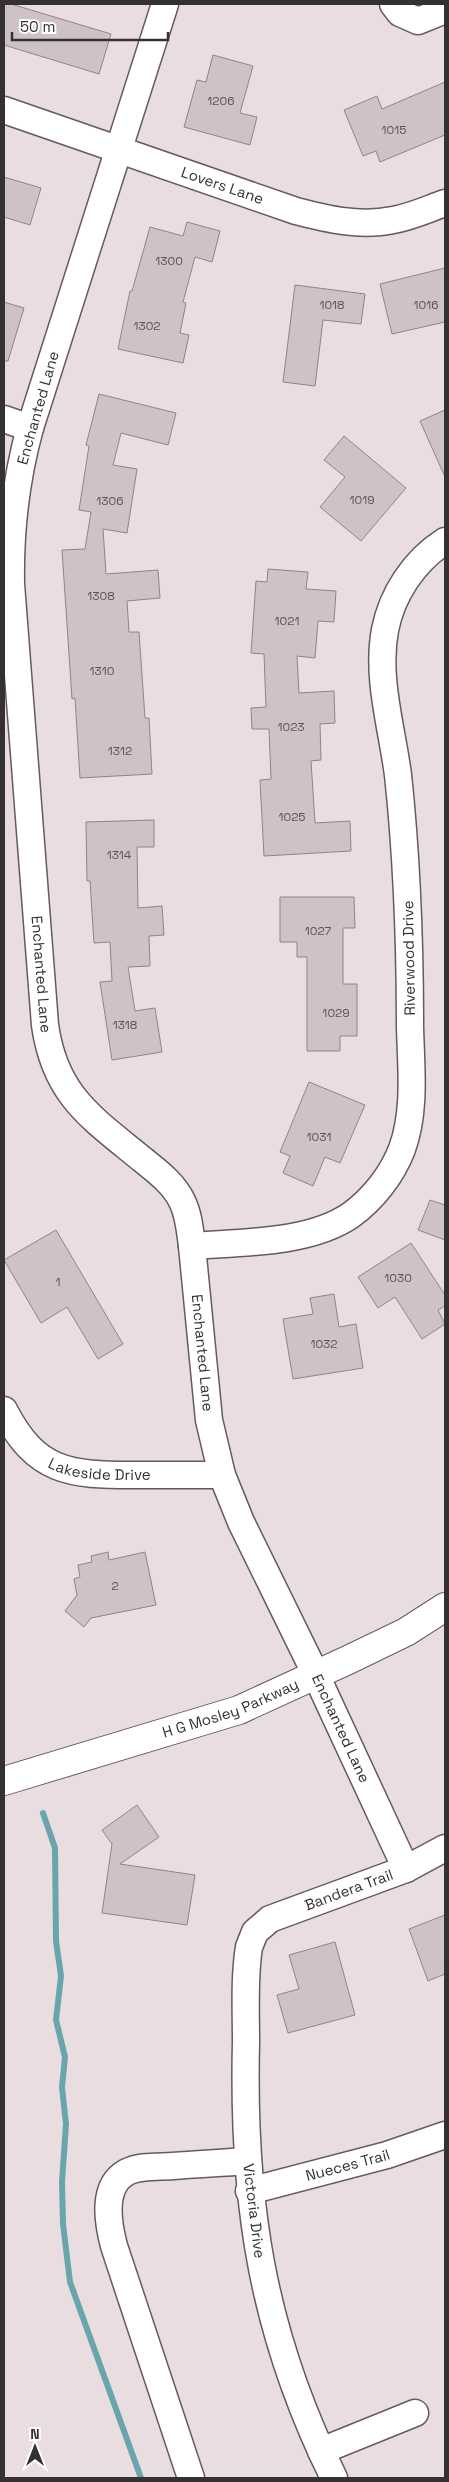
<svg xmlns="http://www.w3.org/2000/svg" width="449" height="2482" font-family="'Space Grotesk',sans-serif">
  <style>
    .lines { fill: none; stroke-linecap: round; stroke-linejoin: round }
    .stream { stroke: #69a5ad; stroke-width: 6 }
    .building { fill: #cfc2c5; stroke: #908487 }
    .minor-casing { stroke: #665a5d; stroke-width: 29 }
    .major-casing { stroke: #665a5d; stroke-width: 30 }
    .minor { stroke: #fff; stroke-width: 26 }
    .major { stroke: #fff; stroke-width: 28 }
    .labels { text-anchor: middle; stroke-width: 5; stroke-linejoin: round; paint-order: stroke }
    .number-label { font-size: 12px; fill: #5c5456 }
    .street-label { font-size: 15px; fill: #353031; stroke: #fff }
  </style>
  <rect width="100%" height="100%" fill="#eadde0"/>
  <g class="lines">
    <!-- stream -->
    <path class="stream" d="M43,1813L55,1848L56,1941L61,1976L56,2020L65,2057L62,2087L66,2124L62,2182L63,2224L70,2282L141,2478"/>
  </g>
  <!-- building -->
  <path class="building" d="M4,4H11L111,34L99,74L4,45Z
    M213,55L253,66L240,113L257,117L250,145L184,127L197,80L206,82Z
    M445,82V135L380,162L376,151L363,156L344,110L377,96L382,109Z
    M4,177L41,188L30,225L4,217Z
    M187,222L220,231L212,262L195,257L183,302L186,303L180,333L189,335L183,363L118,349L130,291H132L150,227L183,236Z
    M445,268V322L392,334L380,284Z
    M295,285L365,294L361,324L323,320L315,386L283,382Z
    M4,302L24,308L8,361H4Z
    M99,394L176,413L168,445L121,433L113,465L137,469L127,533L103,529L106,574L158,570L160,598L127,601L129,632H139L145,718H149L152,774L80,778L75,698L72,699L62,550L85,549L91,512L79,510L89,446L86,445Z
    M445,410V477L420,421Z
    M344,436L406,488L361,541L320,507L345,477L324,460Z
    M268,569L308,572L306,589L336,591L334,622L318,621L315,658L297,656L299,693L334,691L335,723L320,724L321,760L311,761L315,823L350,821L351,851L264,856L260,780L271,779L269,729H252L251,708L266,707L264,654L251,653L256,581L267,582Z
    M154,820V847H137L138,908L162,906L164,935L149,936L150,966L128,967L135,1011L155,1008L162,1052L112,1060L100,982L112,981L110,942L94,943L90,881H87L86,822Z
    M280,897H354L355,928H343V984H357V1036H340V1051H307V957H297V942H280Z
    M309,1082L365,1105L340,1163L325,1157L313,1186L283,1173L290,1156L280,1152Z
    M430,1200L445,1205V1240L418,1230Z
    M56,1230L123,1344L98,1359L67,1307L41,1323L4,1260Z
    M411,1243L445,1295V1306L438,1310L445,1324L422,1339L395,1297L378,1308L358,1277Z
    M334,1294L339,1327L356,1324L363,1368L293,1379L283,1319L313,1314L310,1298Z
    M108,1552L109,1560L145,1552L156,1605L91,1618L84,1627L65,1611L77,1595L74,1579L80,1577L78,1565L92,1562L91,1556Z
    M137,1805L159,1837L120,1864L195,1875L187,1925L102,1913L112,1844L102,1830Z
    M445,1915V1974L428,1981L409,1929Z
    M335,1942L355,2015L288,2033L277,1995L299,1989L289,1955Z"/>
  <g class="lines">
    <!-- minor casing -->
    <g class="minor-casing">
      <g id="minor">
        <path id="s1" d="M165,4L30,428C16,479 10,531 11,584L45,1025C55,1096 92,1118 143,1160C158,1172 174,1184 182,1201C189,1215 190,1231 192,1246L209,1420L222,1475L241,1522L316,1675L406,1869"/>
        <path d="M393,4L400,13L418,21L445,10"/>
        <path id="s2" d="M4,110L296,211C327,219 360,227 393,220C411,217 428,209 445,203"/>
        <path d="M4,419L30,428"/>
        <path d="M192,1246C241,1242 309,1244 351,1215C373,1199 392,1175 402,1149C416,1111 411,1067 410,1027C410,943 407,859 398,775C392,728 376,678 385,630C392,594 414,561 445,541"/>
        <path id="s3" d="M4,1410C36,1473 70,1475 134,1475C163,1475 193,1475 222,1475"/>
        <path id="s4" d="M249,2191L387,2155L445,2135"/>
        <path d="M321,2451L415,2413"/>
        <path d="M191,2478L114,2246C108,2223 101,2186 127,2172C140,2165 159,2167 173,2166C198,2164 222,2163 247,2161"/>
        <path id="s5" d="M334,2478C262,2333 242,2202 246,2042C246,2011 244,1978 249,1947L255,1932L270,1919L406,1869L445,1848"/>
      </g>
    </g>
    <!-- major casing -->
    <g class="major-casing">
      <g id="major">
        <path id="s6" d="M4,1781L239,1710L348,1660L406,1632L445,1607"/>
      </g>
    </g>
    <!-- minor -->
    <use href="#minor" class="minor"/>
    <!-- major -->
    <use href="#major" class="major"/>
  </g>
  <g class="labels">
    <!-- number labels -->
    <g class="number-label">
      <text x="221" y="105">1206</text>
      <text x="394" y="134">1015</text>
      <text x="169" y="265">1300</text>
      <text x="332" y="309">1018</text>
      <text x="426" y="309">1016</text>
      <text x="147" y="330">1302</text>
      <text x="362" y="504">1019</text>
      <text x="110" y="505">1306</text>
      <text x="101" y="600">1308</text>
      <text x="287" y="625">1021</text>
      <text x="102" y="675">1310</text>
      <text x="291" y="731">1023</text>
      <text x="120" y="755">1312</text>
      <text x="292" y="821">1025</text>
      <text x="119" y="859">1314</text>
      <text x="318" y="935">1027</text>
      <text x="336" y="1017">1029</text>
      <text x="125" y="1029">1318</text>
      <text x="319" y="1141">1031</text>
      <text x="398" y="1282">1030</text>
      <text x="58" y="1286">1</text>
      <text x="324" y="1348">1032</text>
      <text x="115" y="1590">2</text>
    </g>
    <!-- street labels -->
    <g class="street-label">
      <text dy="5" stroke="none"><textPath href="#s2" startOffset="231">Lovers Lane</textPath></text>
      <text transform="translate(38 408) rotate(-74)" y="5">Enchanted Lane</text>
      <text transform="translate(409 958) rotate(-91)" y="5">Riverwood Drive</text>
      <text dy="5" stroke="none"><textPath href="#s1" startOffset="994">Enchanted Lane</textPath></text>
      <text dy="5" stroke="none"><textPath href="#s1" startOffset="1428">Enchanted Lane</textPath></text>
      <text dy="5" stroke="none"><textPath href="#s3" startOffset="122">Lakeside Drive</textPath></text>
      <text dy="5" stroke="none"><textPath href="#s6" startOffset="238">H G Mosley Parkway</textPath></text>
      <text dy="5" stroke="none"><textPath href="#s1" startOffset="1832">Enchanted Lane</textPath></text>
      <text dy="5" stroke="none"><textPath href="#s5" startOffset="665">Bandera Trail</textPath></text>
      <text dy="5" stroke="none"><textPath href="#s4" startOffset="102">Nueces Trail</textPath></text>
      <text transform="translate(254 2211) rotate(83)" y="5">Victoria Drive</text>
    </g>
  </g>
  <!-- border -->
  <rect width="449" height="2482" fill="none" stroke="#353031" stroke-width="10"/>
  <!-- north arrow -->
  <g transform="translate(35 2447)" stroke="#ffffff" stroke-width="4" paint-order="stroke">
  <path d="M0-4L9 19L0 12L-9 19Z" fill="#353031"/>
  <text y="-8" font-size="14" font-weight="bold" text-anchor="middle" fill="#353031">N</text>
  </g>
  <!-- scale -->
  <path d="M12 32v8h156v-8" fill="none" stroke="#353031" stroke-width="2.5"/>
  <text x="20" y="32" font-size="15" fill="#353031" stroke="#ffffff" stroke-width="4" paint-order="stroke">50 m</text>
</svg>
